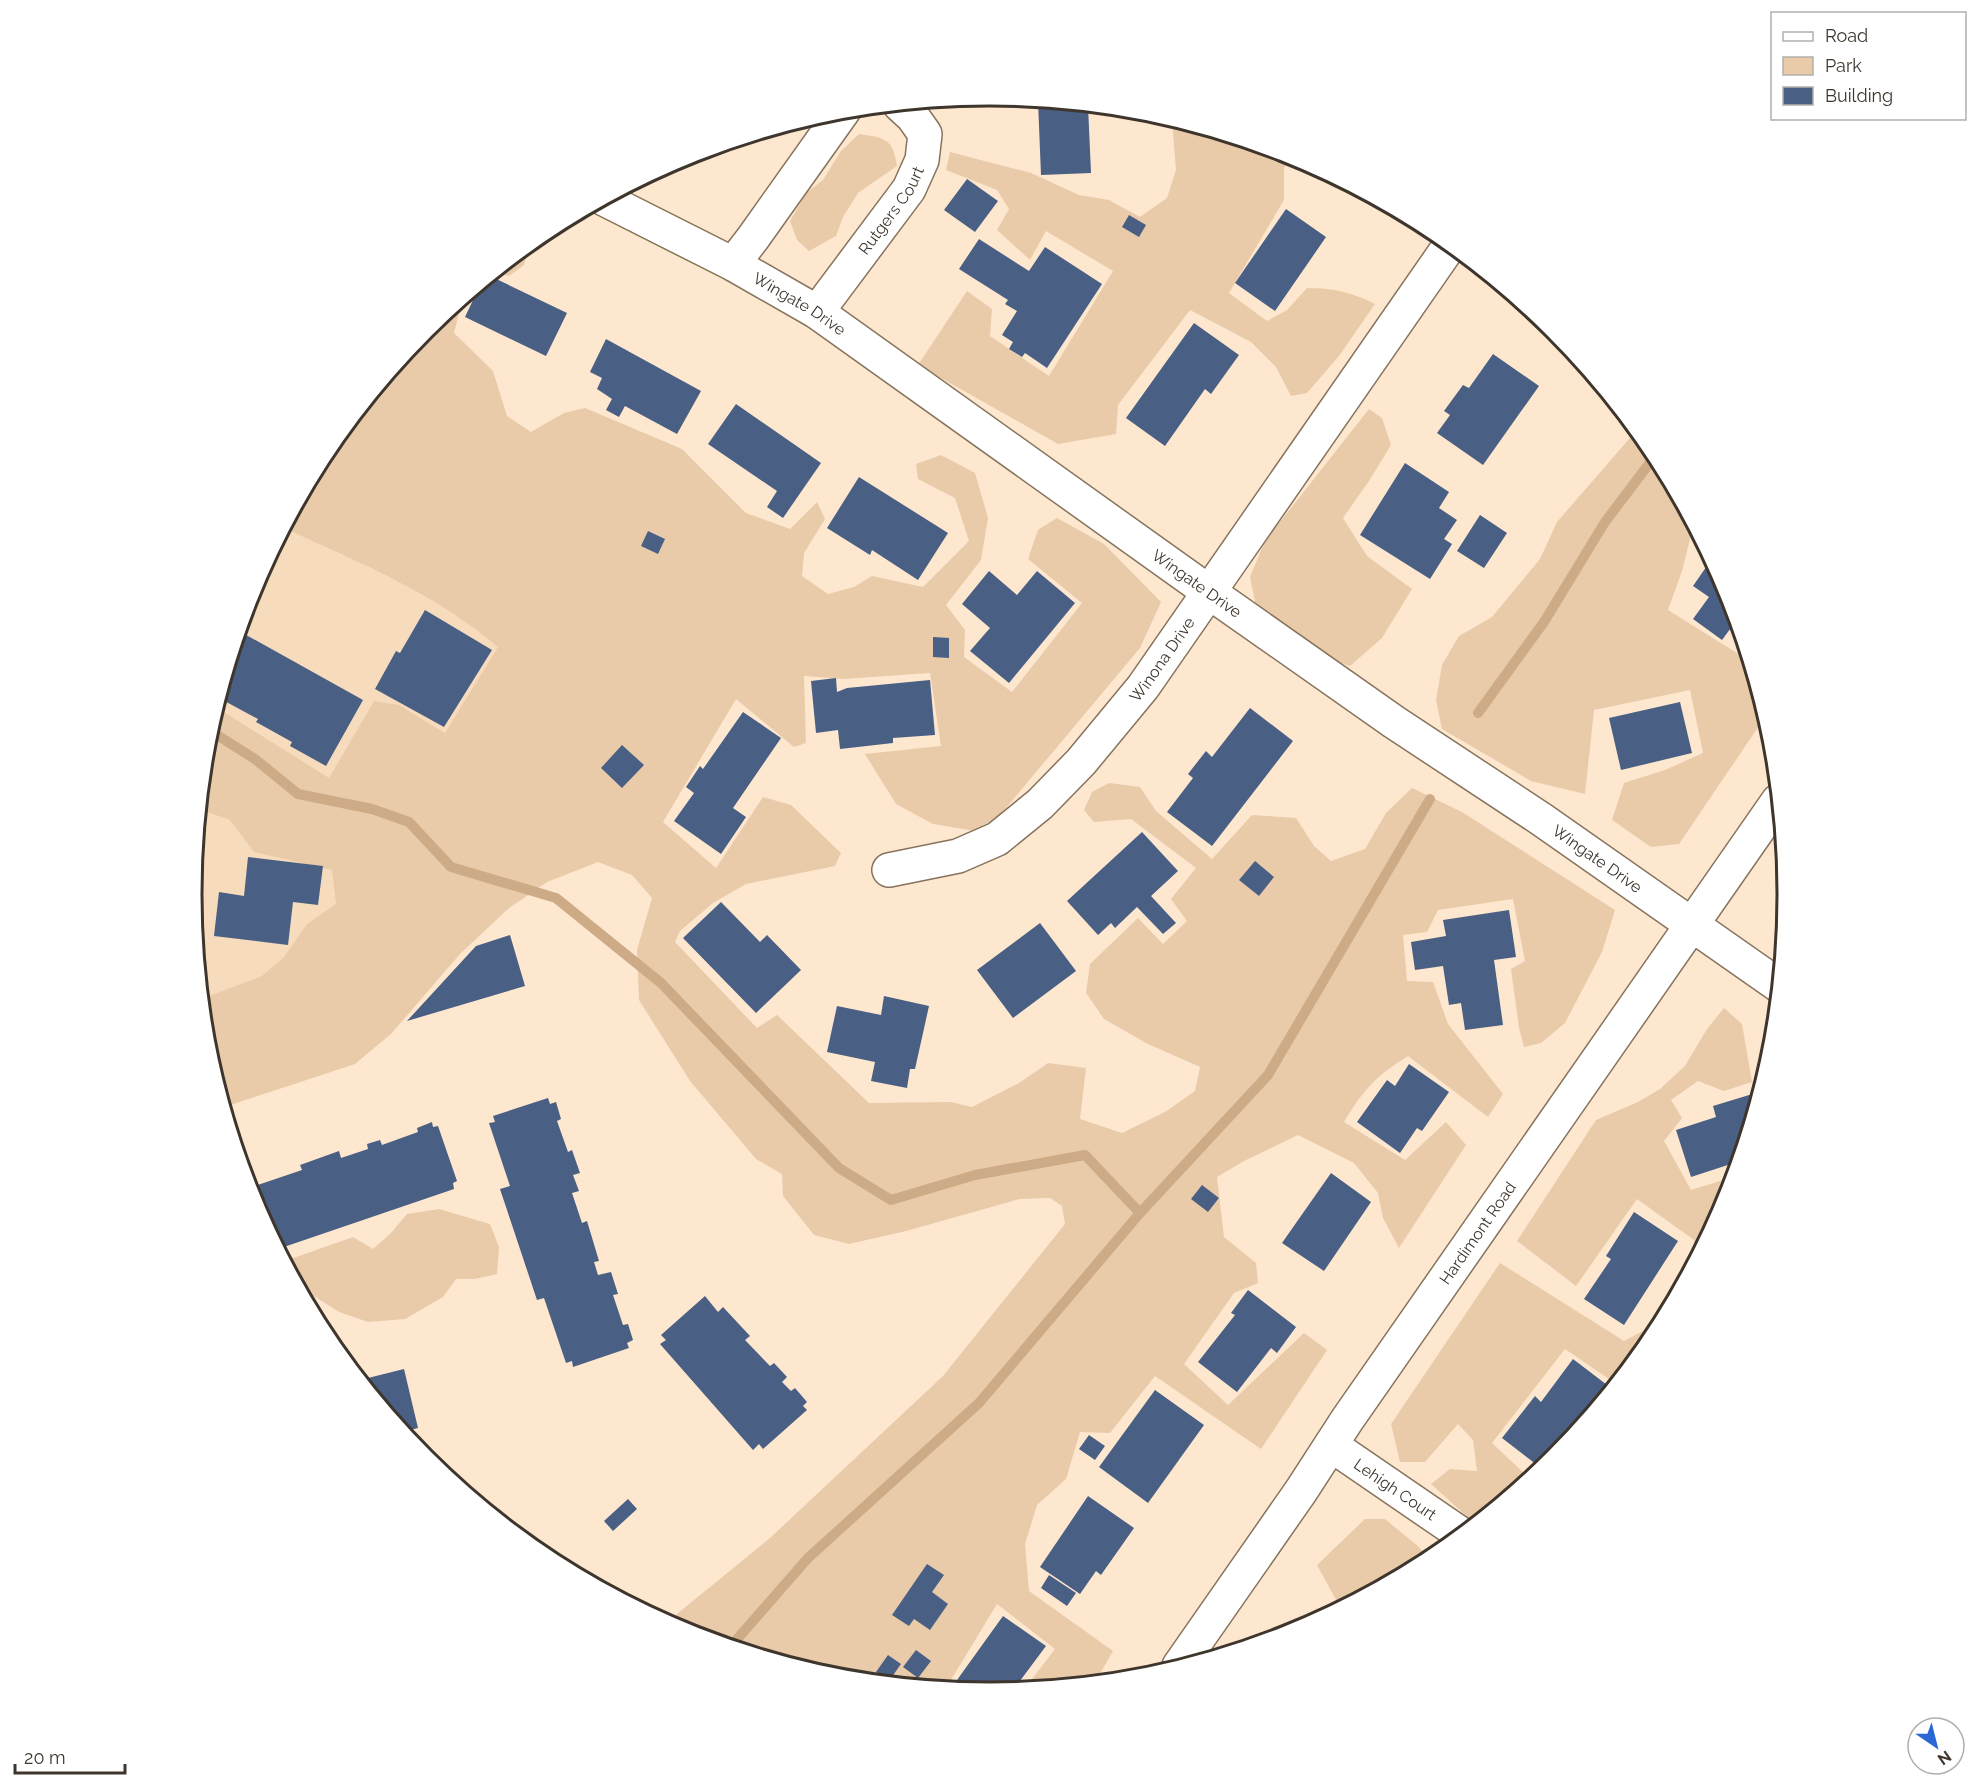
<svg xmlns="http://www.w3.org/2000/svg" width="1978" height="1788" font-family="Raleway,sans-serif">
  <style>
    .built { fill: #f7dbbd }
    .green { fill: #e9cbaa }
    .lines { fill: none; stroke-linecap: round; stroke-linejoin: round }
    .stream { stroke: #cdab86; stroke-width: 10 }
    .building { fill: #495f83 }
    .street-casing { stroke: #87735d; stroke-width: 36 }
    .secondary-casing { stroke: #87735d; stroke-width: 36 }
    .street { stroke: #fff; stroke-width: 33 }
    .secondary { stroke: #fff; stroke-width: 33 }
    .labels { text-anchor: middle; stroke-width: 6; stroke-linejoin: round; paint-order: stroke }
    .street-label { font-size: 16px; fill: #3e352c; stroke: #fff }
    .rim { fill: none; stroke: #3e352c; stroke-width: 3 }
  </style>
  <rect width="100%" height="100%" fill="#fde7cf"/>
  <!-- built -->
  <path class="built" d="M425,329L367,458L652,601L206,1049L191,894L206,738L252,588L326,450Z"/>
  <!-- green -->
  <path class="green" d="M1172,120L1287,155L1284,170V200L1229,293L1267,321L1287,310L1307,288C1333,288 1351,292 1375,304L1339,356L1307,393L1291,396L1276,367L1251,342L1190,310L1118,405L1116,434L1058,444L918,365L967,291L992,309L990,336L1049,376L1113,271L1046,231L1030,260L997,230L1009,209L997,190L946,170L950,152L1031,173L1079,195L1109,200L1140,217L1167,198L1176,170Z
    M859,134C885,138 893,138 897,166L858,193L843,217L836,236L809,251L797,240L790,221L806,193L823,180L841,151Z
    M529,244L524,265L509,276L495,272Z
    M463,298L454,333L493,371L507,416L531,432L564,413L585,408L682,449L746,513L790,529L817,502L825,519L804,553L802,576L828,594L854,587L872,576L923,587L969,541L955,498L918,479L916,464L941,455L975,473L988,518L981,560L946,605L965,630L964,657L1012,692L1082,603L1028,559L1038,530L1057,518L1104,544L1161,602L1140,648L1001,814L975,831L933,824L896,804L865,754L941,746L930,673L843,679L804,676L806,743L794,747L736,699L663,822L716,868L763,797L791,805L841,853L835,866L746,884L713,903L680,931L675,942L757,1028L777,1015L869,1103L951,1102L972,1107L1019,1083L1048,1063L1086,1068L1080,1119L1122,1133L1165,1112L1195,1091L1200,1067L1148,1044L1104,1019L1086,993L1090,964L1138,918L1163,944L1187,921L1171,899L1196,868L1131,819L1094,822L1084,810L1092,792L1109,783L1140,787L1156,811L1212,859L1252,815L1296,818L1314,846L1331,861L1365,849L1386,813L1412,788L1462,812L1615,910L1602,952L1565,1023L1541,1043L1524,1047L1519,1028L1511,969L1525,961L1513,899L1438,910L1427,932L1403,935L1407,981L1433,982L1448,1024L1503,1094L1488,1117L1408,1056C1376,1076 1364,1089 1344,1122L1405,1160L1446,1122L1466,1145L1399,1248L1383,1218L1378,1193L1354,1163L1298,1135L1244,1161L1217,1177L1224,1237L1256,1263L1258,1283L1234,1293L1184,1364L1228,1405L1304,1333L1327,1350L1261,1449L1155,1376L1110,1433L1080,1432L1066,1479L1037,1505L1025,1544L1029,1591L1113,1651L1095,1682L1025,1688L1055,1649L997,1604L946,1688L833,1677L683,1631L667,1622L770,1538L943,1376L1065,1224L1062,1206L1050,1198L1020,1199L906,1231L849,1244L814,1235L783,1196L782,1174L756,1159L690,1081L639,1000L637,950L652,898L632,875L598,862L547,882L509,908L460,954L391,1034L355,1064L224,1107L206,1049L201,999L262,976L284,957L307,924L336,904L332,870L254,852L230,820L199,809L206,738L216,707L329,778L374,701L399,705L445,733L498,647C435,593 358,562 284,528L326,450L425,329Z
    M1369,409L1382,418L1391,445L1369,481L1343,518L1367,556L1412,589L1382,638L1350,666L1310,653L1256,606L1250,577L1265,541Z
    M1636,431L1653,451L1693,527L1682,571L1668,610L1748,660L1765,717L1679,844L1651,847L1612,820L1624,783L1665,770L1703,753L1690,690L1594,710L1585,794L1531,781L1442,729L1436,700L1442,665L1459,636L1492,617L1540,559L1557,522Z
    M1724,1008L1742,1024L1752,1082L1724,1091L1698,1081L1671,1100L1682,1118L1664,1141L1691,1190L1733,1177L1726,1200L1695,1257L1694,1240L1637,1199L1576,1286L1517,1241L1596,1120L1638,1102L1660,1089L1685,1066L1707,1029Z
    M439,1209L490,1224L499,1247L497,1274L475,1279H456L443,1297L405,1319L368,1322L339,1312L314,1296H303L285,1261L353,1237L373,1249L391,1233L407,1214Z
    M1500,1263L1624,1341L1645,1330L1655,1333L1615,1383L1565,1349L1492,1443L1528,1477L1474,1523L1431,1484L1450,1469L1477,1471L1473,1440L1458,1424L1425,1462H1400L1391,1424Z
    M1365,1519H1385L1419,1547L1429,1560L1340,1607L1317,1565Z"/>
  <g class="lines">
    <!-- stream -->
    <path class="stream" d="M1478,713L1544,622L1605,522L1655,456
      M209,730L255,759L298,794L372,809L409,822L451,867L556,898L661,983L839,1168L891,1200L975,1175L1085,1155L1140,1213
      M731,1646L808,1558L979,1403L1140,1213L1268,1075L1430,799"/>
  </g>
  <!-- building -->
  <path class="building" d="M1038,101L1088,106L1091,173L1041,175Z
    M967,179L998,201L975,232L944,210Z
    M1286,209L1326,237L1275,311L1235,283Z
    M1129,215L1146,225L1139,237L1122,227Z
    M979,239L1029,271L1045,247L1102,284L1047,368L1025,353L1022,357L1009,349L1013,342L1002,335L1017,311L1005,304L1008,300L959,269Z
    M490,276L567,313L546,356L465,317L481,283Z
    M1534,314L1554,330L1567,347L1566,349L1529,321Z
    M1194,323L1239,355L1211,394L1205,389L1165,446L1126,418Z
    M606,339L701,391L677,434L625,406L619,417L606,410L612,399L597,389L602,378L590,372Z
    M1493,354L1539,386L1483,465L1437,433L1450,415L1444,411L1463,385L1469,388Z
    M736,404L821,463L783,518L767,507L777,491L708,444Z
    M1405,463L1449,492L1439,508L1457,520L1444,539L1452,544L1430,579L1360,535Z
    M859,477L948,533L918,580L872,550L870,555L827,528Z
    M1480,515L1507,533L1484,568L1457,551Z
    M648,531L665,539L658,554L641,546Z
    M1711,560L1726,589L1736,621L1722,640L1693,619L1709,597L1693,586Z
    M989,571L1017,595L1037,571L1075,603L1009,683L970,651L990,628L962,604Z
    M425,610L492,650L444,727L375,689L396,651L400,653Z
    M239,631L363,700L326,766L290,746L292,742L256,722L258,719L219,698Z
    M933,637L949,638V658L933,657Z
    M836,678L837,692L847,688L930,680L935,735L893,738V743L840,749L838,730L816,733L811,681Z
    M1680,702L1692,753L1621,770L1609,718Z
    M1250,708L1293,741L1212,846L1167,812L1193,778L1188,774L1206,751L1212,757Z
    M743,712L781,738L733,808L746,817L721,854L674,821L694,793L686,787L700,766L703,769Z
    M622,745L644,765L622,788L601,768Z
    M1142,832L1178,871L1151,896L1176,923L1163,934L1137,907L1115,928L1111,923L1098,935L1067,901Z
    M248,857L323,866L318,905L293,902L288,945L214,936L219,892L244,896Z
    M1255,861L1274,877L1259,896L1239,880Z
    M721,902L760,942L767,935L801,970L756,1013L683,938Z
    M1509,910L1516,957L1494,960L1503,1025L1465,1030L1461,1003L1449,1005L1443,966L1415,970L1411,942L1446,936L1443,920Z
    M1040,923L1076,971L1013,1018L977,970Z
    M510,935L525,986L407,1021L476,946Z
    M884,996L929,1006L915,1069H910L907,1088L871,1081L875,1062L827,1052L837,1006L881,1015Z
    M1409,1064L1449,1092L1422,1131L1417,1128L1400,1153L1357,1122L1387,1080L1395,1086Z
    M1759,1092L1737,1162L1691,1177L1676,1130L1716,1117L1713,1106Z
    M548,1098L550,1104L556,1102L561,1119L557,1121L568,1152L572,1150L580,1173L573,1175L579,1191L572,1193L582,1223L587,1221L599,1261L594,1262L598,1275L611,1272L618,1294L613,1295L623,1325L628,1324L633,1340L627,1343L629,1348L573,1367L572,1361L566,1363L544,1298L537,1300L500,1189L510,1186L489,1123L495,1122L493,1116Z
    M432,1122L433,1127L438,1126L457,1181L453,1183L454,1189L278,1249L252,1199L246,1182L250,1180L252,1187L302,1170L300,1165L339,1151L341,1158L368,1149L367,1144L380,1140L382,1145L418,1132L417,1128Z
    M1331,1173L1371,1202L1324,1271L1282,1243Z
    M1202,1185L1219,1198L1208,1212L1191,1199Z
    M1634,1212L1678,1241L1624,1325L1584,1299L1611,1259L1606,1256Z
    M1248,1290L1296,1327L1277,1353L1271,1348L1237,1392L1198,1362L1235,1315L1231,1313Z
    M705,1296L718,1312L723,1307L750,1336L745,1340L770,1366L774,1363L787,1377L782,1382L791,1391L795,1388L807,1402L803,1406L807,1410L763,1449L759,1444L753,1450L660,1344L666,1340L661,1335Z
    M1573,1359L1611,1388L1553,1459L1541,1468L1502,1438L1535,1396L1541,1402Z
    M404,1369L418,1428L403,1432L360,1380Z
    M1155,1390L1204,1425L1148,1503L1099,1467Z
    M1089,1435L1105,1446L1095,1460L1079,1449Z
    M1088,1496L1134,1528L1101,1575L1096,1571L1080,1594L1040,1567Z
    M628,1499L637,1509L613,1531L604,1521Z
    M927,1564L944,1575L932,1592L948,1604L930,1630L914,1619L909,1626L892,1615Z
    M1049,1575L1076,1593L1067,1606L1041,1588Z
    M1003,1616L1046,1646L1014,1689L989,1692L953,1689L952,1687Z
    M916,1650L931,1661L918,1678L903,1667Z
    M888,1655L901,1664L889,1681L876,1672Z"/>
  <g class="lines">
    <!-- street casing -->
    <g class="street-casing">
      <g id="street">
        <path id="s1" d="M604,199L733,264L817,312L1209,592L1394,722L1541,819L1778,985"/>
        <path d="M733,264L753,238L844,110"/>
        <path id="s2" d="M817,312L909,189L922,160L925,134L913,117L900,105"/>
        <path id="s3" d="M889,870L958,856L997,839L1040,804L1081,762L1143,687L1450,245"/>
        <path id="s4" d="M1331,1445L1461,1534"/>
      </g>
    </g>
    <!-- secondary casing -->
    <g class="secondary-casing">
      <g id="secondary">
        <path id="s5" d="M1179,1666L1301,1491L1347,1420L1778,801"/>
      </g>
    </g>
    <!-- street -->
    <use href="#street" class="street"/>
    <!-- secondary -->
    <use href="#secondary" class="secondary"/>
  </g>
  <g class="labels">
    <!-- street labels -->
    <g class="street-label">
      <text dy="6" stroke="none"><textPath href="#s2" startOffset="126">Rutgers Court</textPath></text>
      <text dy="6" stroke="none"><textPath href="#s1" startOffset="222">Wingate Drive</textPath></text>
      <text dy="6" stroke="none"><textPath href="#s1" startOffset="708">Wingate Drive</textPath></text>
      <text dy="6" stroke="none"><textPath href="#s3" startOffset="358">Winona Drive</textPath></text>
      <text dy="6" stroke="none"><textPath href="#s1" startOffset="1194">Wingate Drive</textPath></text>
      <text dy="6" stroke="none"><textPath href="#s5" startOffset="526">Hardimont Road</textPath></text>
      <text dy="6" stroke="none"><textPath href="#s4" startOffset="78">Lehigh Court</textPath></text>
    </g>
  </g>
  <!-- crop -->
  <path d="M0 0H1978V1788H0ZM989 106H990A787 787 0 0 1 1777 893V895A787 787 0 0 1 990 1682H989A787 787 0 0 1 202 895V893A787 787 0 0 1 989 106Z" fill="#fff" fill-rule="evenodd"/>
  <path class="rim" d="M989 106H990A787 787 0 0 1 1777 893V895A787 787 0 0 1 990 1682H989A787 787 0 0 1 202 895V893A787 787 0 0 1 989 106Z"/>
  <!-- legend -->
  <rect x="1771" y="12" width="195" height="108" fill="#ffffff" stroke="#b2aeab" stroke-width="1.5"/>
  <rect x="1783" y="32" width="30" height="9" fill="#ffffff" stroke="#b2aeab" stroke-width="1.5"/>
  <text x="1825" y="42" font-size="18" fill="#3e352c">Road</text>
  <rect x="1783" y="57" width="30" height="18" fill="#e9cbaa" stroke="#b2aeab" stroke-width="1.5"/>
  <text x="1825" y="72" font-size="18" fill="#3e352c">Park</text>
  <rect x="1783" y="87" width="30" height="18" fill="#495f83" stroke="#b2aeab" stroke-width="1.5"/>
  <text x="1825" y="102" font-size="18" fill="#3e352c">Building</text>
  <!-- north arrow -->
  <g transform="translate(1936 1746) rotate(145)"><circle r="28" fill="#ffffff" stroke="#b2aeab" stroke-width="1.5"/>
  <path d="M0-4.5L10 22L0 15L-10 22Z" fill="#2a68d5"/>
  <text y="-9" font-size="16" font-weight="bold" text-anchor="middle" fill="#3e352c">N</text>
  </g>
  <!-- scale -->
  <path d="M15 1764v9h110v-9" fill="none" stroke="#3e352c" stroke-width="3"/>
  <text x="24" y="1764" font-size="18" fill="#3e352c" stroke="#ffffff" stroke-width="4.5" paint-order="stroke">20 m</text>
</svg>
